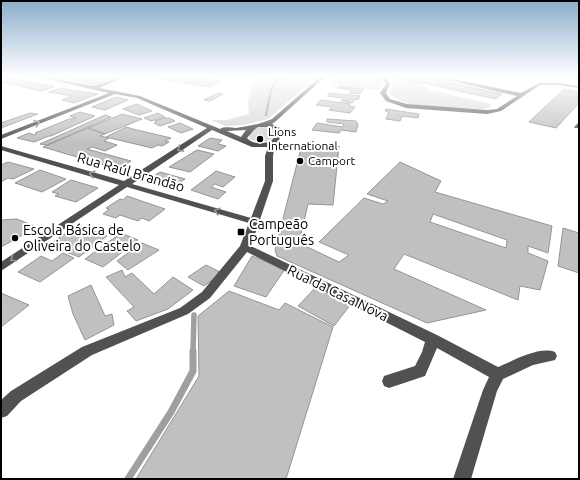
<svg xmlns="http://www.w3.org/2000/svg" width="580" height="480" font-family="Ubuntu,sans-serif">
  <style>
    .green { fill: #d8d8d8 }
    .lines { fill: none; stroke-linecap: round; stroke-linejoin: round }
    .stream-far2 { stroke: #9f9f9f; stroke-width: 2.5 }
    .stream-far1 { stroke: #9f9f9f; stroke-width: 5.5 }
    .stream { stroke: #9f9f9f; stroke-width: 7 }
    .building { fill: #c0c0c0; stroke: #959595; fill-rule: evenodd }
    .minor { fill: #515151; fill-rule: evenodd }
    .oneway { stroke: #979797 }
    .poi-dot { fill: #000; stroke: #fff; stroke-width: 1.5 }
    .labels { text-anchor: middle; stroke-width: 4; stroke-linejoin: round; paint-order: stroke }
    .far-poi-label { font-size: 12px; fill: #000; stroke: #fff; text-anchor: start }
    .street-label { font-size: 14px; fill: #000; stroke: #fff }
    .poi-label { font-size: 14px; fill: #000; stroke: #fff; text-anchor: start }
  </style>
  <rect width="100%" height="100%" fill="#fff"/>
  <!-- green -->
  <path class="green" d="M256,77H317L268,119L243,125L225,126L211,120H227L249,114L248,102L254,78Z
    M338,77H376L383,81L377,90L330,84Z
    M386,77H395L420,82L417,84L429,87L427,89L491,104L489,108L482,109C459,108 407,111 390,94V91L393,85L391,78Z
    M267,127L274,130L273,138C266,143 257,143 250,139L249,135C254,129 258,126 267,127Z"/>
  <g class="lines">
    <!-- stream-far2 -->
    <path class="stream-far2" d="M266,115L271,90L280,77"/>
    <!-- stream-far1 -->
    <path class="stream-far1" d="M193,352L194,315"/>
    <!-- stream -->
    <path class="stream" d="M128,479L171,412L193,371V351"/>
  </g>
  <!-- building -->
  <path class="building" d="M6,77L54,87L41,91L1,82V78Z
    M60,77H109L113,78L94,84Z
    M148,77H191L220,81L209,87Z
    M395,77H424L502,94L496,99Z
    M340,86L364,89L360,94L350,93L352,90L337,88Z
    M60,88L84,92L98,94L74,103L62,100L72,96L49,92Z
    M564,89L579,92V103L556,128L529,122Z
    M218,93L223,94L210,101L204,100Z
    M330,93L360,96L358,100L355,99L352,103L341,101L343,98L327,96Z
    M116,97L128,100L105,110L92,107Z
    M321,100L350,104L349,106L355,107L350,113L329,110L332,107L316,105Z
    M137,104L152,111L139,115L123,109Z
    M386,109L419,114L418,118L402,116L400,121L386,119L389,112L385,111Z
    M80,112L95,116L51,136H49L34,142L17,138L29,133L35,135L37,133H35L69,119L76,118L70,116Z
    M30,113L38,114L1,128V123Z
    M158,113L165,117L151,121L144,118Z
    M122,114L142,119L105,134L88,128Z
    M105,115L111,117L47,145L40,144Z
    M164,118H170L175,121L160,126L154,123L156,122L155,121Z
    M327,119L356,121L358,124L356,132L341,130L339,133L312,130L317,123L343,127L344,124L327,122Z
    M180,123L193,129L181,133L168,127Z
    M126,127L133,129L171,138L165,141L169,142L162,146L158,145L152,148L106,137Z
    M88,128L105,134L100,136L109,138L104,141L117,145L105,151L92,147L87,149L131,161L118,169L43,147Z
    M210,138L222,140L218,144L226,146L218,151L198,146Z
    M302,144L339,146L333,205L308,204L299,243L339,262L349,255L319,242L364,198L383,204L388,201L367,194L400,162L441,181L435,192L552,226L548,253L528,246V253L548,261L540,290L520,286L518,300L404,254L394,269L486,310L427,323L277,256L275,250ZM433,214L507,240L506,248L430,222Z
    M197,150L214,154L190,172L169,167Z
    M8,162L34,169L13,179L8,178L1,182V165Z
    M40,170L66,179L42,192L15,183Z
    M216,171L235,177L223,187L215,184L211,187L226,192L218,199L191,190Z
    M160,172L185,179L172,188L146,181Z
    M71,180L98,188L76,202L55,196L59,194L52,192Z
    M127,196L165,209L149,221L142,218L138,221L120,215L116,218L103,214L109,209L106,208L120,199L123,200Z
    M17,219L37,227L1,247V220Z
    M78,225L107,236L79,257L66,252L71,248L54,241Z
    M563,228L579,233V273L558,266Z
    M121,233L138,240L103,267L85,259Z
    M142,243L159,250L128,270L117,261Z
    M63,253L74,258L40,282L18,272L41,256L52,261Z
    M252,256L285,269L266,297L234,286Z
    M206,265L222,273L204,286L188,277Z
    M122,270L125,277L132,273L154,294L173,277L193,290L168,309L136,321L127,311L134,307L106,277Z
    M91,285L105,316L112,314L114,325L85,340L73,314L68,296Z
    M317,286L351,304L334,326L298,306Z
    M229,291L279,310L285,303L333,327L286,479H136L199,376L198,316Z
    M1,293L29,305L1,327Z"/>
  <g class="lines">
    <!-- minor -->
    <path class="minor" d="M38,77H46L93,86L120,77H126L99,88L140,96L220,129C225,126 231,128 236,128C249,126 261,124 272,119L320,77H325L276,121L272,124L280,128L283,131L279,140L275,144L273,156V181L251,246L437,335L498,367C513,361 539,346 555,352L557,356L555,360L533,365L503,379L497,391L471,479H453L483,390L489,377L437,348L425,376L389,388L384,386L382,381L384,376L415,366L422,352L425,342L247,252L210,298L188,314L92,355L21,401L7,416L1,418V400L11,391L82,347L180,308L202,292L240,246L249,223L127,187L1,271V262L119,185L1,150V146L124,181L207,128L137,98L115,94L1,139V135L109,93ZM258,127H269L276,130L273,139C265,145 254,145 247,138L254,130ZM212,130L252,147H268L265,156V181L251,218L132,184ZM246,130L241,137L227,131Z
      M378,77H386L390,84L386,93L390,99L407,104L487,110L497,109L517,96L435,77H443L521,93L539,83H559L579,86V88L559,85H540L501,111L487,114L406,108L386,101L380,93L386,84L382,79Z
      M579,122V128H575L574,127Z"/>
  </g>
  <!-- one-way arrows -->
  <defs><path id="oneway-chevron" d="M-2-3.5L2.5 0L-2 3.5" fill="none" stroke-width="1.6" stroke-linecap="round" stroke-linejoin="round"/></defs>
  <g class="oneway">
    <use href="#oneway-chevron" transform="translate(37 123) rotate(-21)"/>
    <use href="#oneway-chevron" transform="translate(180 149) rotate(147)"/>
    <use href="#oneway-chevron" transform="translate(92 174) rotate(-164)"/>
    <use href="#oneway-chevron" transform="translate(217 211) rotate(-163)"/>
    <use href="#oneway-chevron" transform="translate(13 259) rotate(146)"/>
  </g>
  <!-- sky -->
  <linearGradient id="sky" x2="0" y2="1"><stop stop-color="#8baccb"/><stop offset="0.53" stop-color="#fff"/><stop offset="1" stop-color="#fff" stop-opacity="0"/></linearGradient>
  <rect width="580" height="144" fill="url(#sky)"/>
  <!-- markers -->
  <g class="poi-dot">
    <circle cx="260" cy="139" r="4"/>
    <circle cx="300" cy="161" r="4"/>
    <rect x="237" y="228" width="8" height="8" rx="2"/>
    <circle cx="15" cy="238" r="4"/>
  </g>
  <g class="labels">
    <!-- far-poi labels -->
    <g class="far-poi-label">
      <text x="268" y="136">Lions<tspan x="268" dy="14">International</tspan></text>
      <text x="308" y="165">Camport</text>
    </g>
    <!-- street labels -->
    <g class="street-label">
      <text transform="translate(131 172) rotate(16)" y="5">Rua Raúl Brandão</text>
      <text transform="translate(338 293) rotate(26)" y="5">Rua da Casa Nova</text>
    </g>
    <!-- poi labels -->
    <g class="poi-label">
      <text x="249" y="229">Campeão<tspan x="249" dy="16">Português</tspan></text>
      <text x="23" y="235">Escola Básica de<tspan x="23" dy="16">Oliveira do Castelo</tspan></text>
    </g>
  </g>
  <!-- border -->
  <rect width="580" height="480" fill="none" stroke="#000000" stroke-width="4"/>
</svg>
